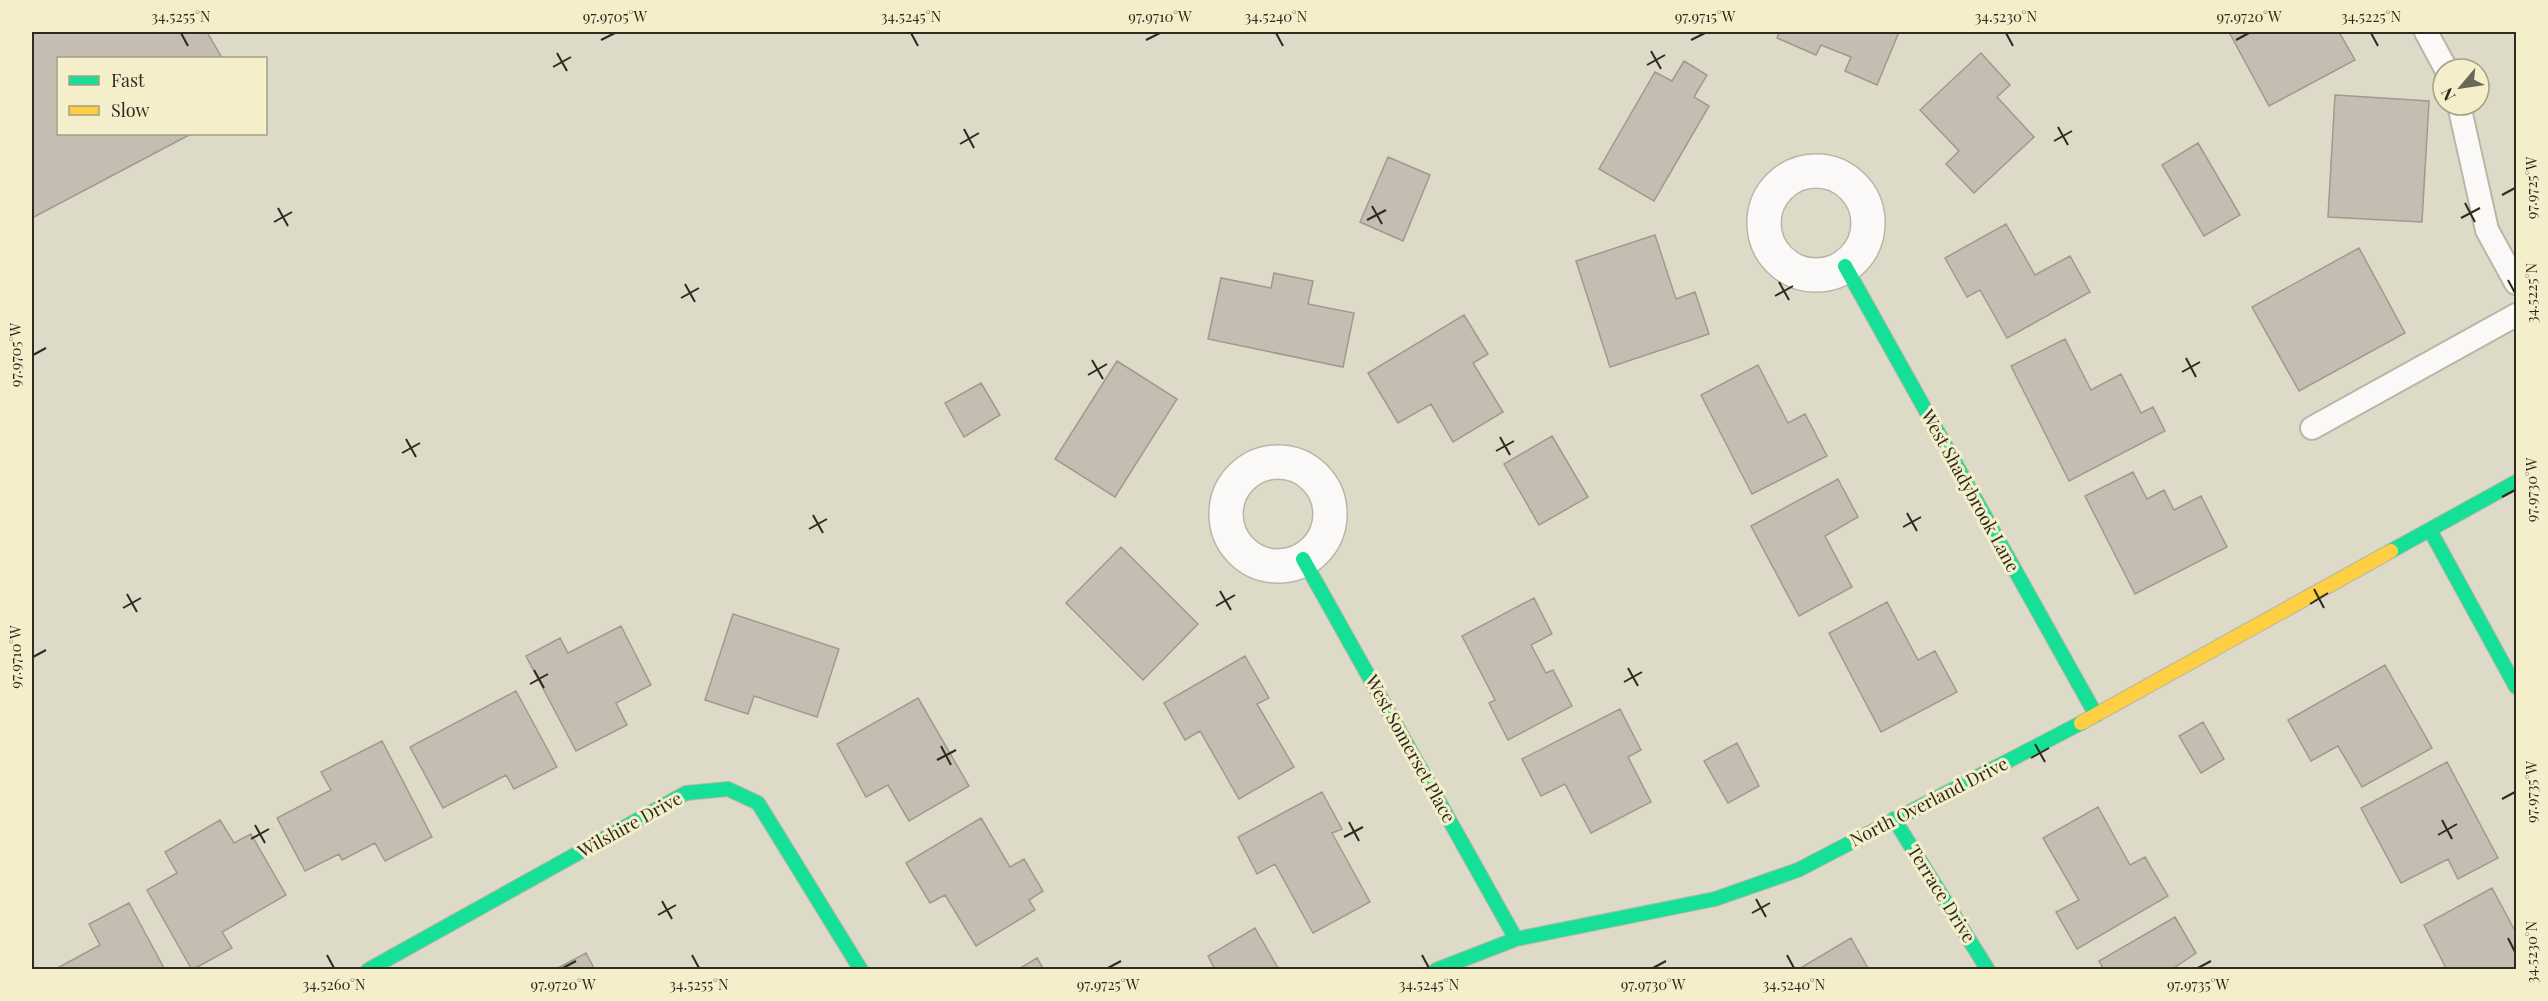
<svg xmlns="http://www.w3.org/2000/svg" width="2548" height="1001" font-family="'Playfair Display',serif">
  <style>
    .building { fill: #c5bdb2; stroke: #a0998e; stroke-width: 1.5 }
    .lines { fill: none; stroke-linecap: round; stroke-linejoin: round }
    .lane-casing { stroke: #b9b6a7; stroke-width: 26 }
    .street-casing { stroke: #b9b6a7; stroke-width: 36 }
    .fast-casing { stroke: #b9b6a7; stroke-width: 16 }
    .slow-casing { stroke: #b9b6a7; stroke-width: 16 }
    .lane { stroke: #faf9f7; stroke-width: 22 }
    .street { stroke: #faf9f7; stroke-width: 33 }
    .fast { stroke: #16e098; stroke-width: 14 }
    .slow { stroke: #ffcf43; stroke-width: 14 }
    .ticks { fill: none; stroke: #2d2b1d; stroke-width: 2 }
    .labels { text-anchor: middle; stroke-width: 6; stroke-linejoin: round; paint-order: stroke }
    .street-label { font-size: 18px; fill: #2d2b1d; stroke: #f4eeca }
    .neatline { fill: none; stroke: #2d2b1d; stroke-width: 2 }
    .ticks-label { font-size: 15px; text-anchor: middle; fill: #2d2b1d }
  </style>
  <rect width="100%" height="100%" fill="#dddac7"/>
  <!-- building -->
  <path class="building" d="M32,32H207L222,58H58V134H191L32,218Z
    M1779,32H1899L1877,85L1845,71L1851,57L1821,45L1816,55L1777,38Z
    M2229,32H2339L2355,60L2269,106Z
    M1981,53L2010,85L1997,97L2034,137L1974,193L1946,164L1959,151L1920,110Z
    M1684,61L1707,75L1694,97L1709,106L1654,201L1599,169L1655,72L1672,81Z
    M2335,95L2429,101L2422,222L2328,217Z
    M2198,143L2240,215L2204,236L2162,165Z
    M1388,157L1430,175L1403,241L1360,222Z
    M2006,224L2035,275L2070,256L2090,292L2007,338L1980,290L1967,297L1945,258Z
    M1655,235L1676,299L1695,292L1709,334L1610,367L1576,261Z
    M2359,248L2405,333L2299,391L2252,307Z
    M1274,273L1313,281L1308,304L1354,313L1343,367L1208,339L1221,278L1271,288Z
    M1464,315L1488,354L1473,363L1503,412L1453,442L1431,404L1398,423L1368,373Z
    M2065,339L2091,390L2121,374L2141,413L2153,407L2165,431L2069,481L2011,366Z
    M1117,361L1177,399L1115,497L1055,459Z
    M1758,365L1788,423L1805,414L1827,456L1752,494L1701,395Z
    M981,383L1000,415L964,437L945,403Z
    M1552,436L1588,497L1539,525L1504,464Z
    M2133,472L2147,499L2164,490L2174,510L2201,496L2227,547L2135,594L2085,496Z
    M1838,479L1858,517L1825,536L1852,587L1799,616L1751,526Z
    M1121,547L1198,624L1143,680L1066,603Z
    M1534,598L1552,634L1531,645L1546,673L1553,670L1572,706L1508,740L1489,703L1495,700L1462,636Z
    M1887,602L1918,660L1935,651L1957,692L1881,732L1829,633Z
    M733,614L839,649L817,717L754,696L748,714L705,700Z
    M621,626L651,685L616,703L627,725L576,751L526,656L560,638L568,653Z
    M1245,656L1269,698L1257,704L1294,767L1239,799L1200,731L1185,740L1164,703Z
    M2385,665L2432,748L2362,787L2338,746L2311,761L2288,720Z
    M516,691L557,767L514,789L506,775L443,808L410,747Z
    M918,698L969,786L909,821L888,785L866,797L837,744Z
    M1620,709L1641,750L1628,757L1651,802L1591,833L1565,784L1541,796L1522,759Z
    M2203,722L2224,759L2201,773L2179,736Z
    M382,741L432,837L385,861L375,843L342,860L339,854L305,871L277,818L331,790L321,772Z
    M1737,743L1759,786L1728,803L1704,761Z
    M2447,762L2498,858L2458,879L2448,859L2401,883L2361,808Z
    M1322,792L1342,829L1332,833L1370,902L1313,933L1275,864L1257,874L1238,837Z
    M2098,807L2130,865L2145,857L2168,896L2077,949L2056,912L2079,900L2043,838Z
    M981,818L1010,867L1024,859L1043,891L1029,900L1035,910L976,946L945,895L930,903L906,863Z
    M220,820L234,843L251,834L286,895L222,932L232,948L192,970L147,890L177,873L165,852Z
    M2492,888L2514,929L2516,928V970H2447L2424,925Z
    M129,903L165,970H54L100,945L89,924Z
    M2175,917L2196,953L2171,970H2104L2099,961Z
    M1255,928L1278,968L1215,970L1208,956Z
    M1851,938L1869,970H1797Z
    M586,953L595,970H554Z
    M1037,958L1044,970H1017Z"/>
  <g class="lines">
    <!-- lane casing -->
    <g class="lane-casing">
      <path id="lane" d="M2426,32L2446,69
        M2459,105L2487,230L2516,283
        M2312,428L2516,315"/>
    </g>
    <!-- street casing -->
    <g class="street-casing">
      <path id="street" d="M1764 223a52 52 0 1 1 104 0a52 52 0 1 1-104 0Z
        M1226 514a52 52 0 1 1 104 0a52 52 0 1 1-104 0Z"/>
    </g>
    <!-- fast casing -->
    <g class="fast-casing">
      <path id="fast" d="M1845,266L2096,715
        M2431,532L2516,687
        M2391,551L2516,482
        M1303,559L1516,939
        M1894,819L1988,970
        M368,970L686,793L728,789L758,803L861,970
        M1436,970L1516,939L1715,899L1798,870L2081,723"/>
    </g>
    <!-- slow casing -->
    <g class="slow-casing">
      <path id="slow" d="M2081,723L2391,551"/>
    </g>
    <!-- lane -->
    <use href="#lane" class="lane"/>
    <!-- street -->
    <use href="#street" class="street"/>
    <!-- fast -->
    <use href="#fast" class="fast"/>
    <!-- slow -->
    <use href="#slow" class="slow"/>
  </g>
  <!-- ticks -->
  <path class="ticks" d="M181,33L188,46M911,33L918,46M1276,33L1283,46M2006,33L2013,46M2371,33L2378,46M601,40L615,33M1146,40L1160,33M1691,40L1705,33M2236,40L2249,33M1651,51L1661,69M557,53L567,71M1647,65L1665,55M553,67L571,57M2058,127L2068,145M964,129L974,148M2054,141L2072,131M960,144L979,133M2502,195L2515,188M2465,203L2475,222M1372,206L1382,224M278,208L288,226M2461,218L2480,208M1367,220L1386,210M274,222L292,212M2508,280L2515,293M1779,282L1789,300M685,284L695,302M1775,296L1793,286M681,298L699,288M33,355L46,348M2186,358L2196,377M1092,360L1103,379M2182,372L2200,362M1088,375L1107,364M1500,437L1510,455M406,439L416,457M1496,451L1514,441M402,453L420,443M2502,497L2515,490M1907,513L1917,531M813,515L823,533M1903,527L1921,517M809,529L827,519M2314,589L2324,608M1220,591L1231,610M127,594L137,612M2310,604L2328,593M1216,606L1235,595M123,608L141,598M33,657L46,650M1628,668L1638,686M534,670L544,688M1624,682L1642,672M530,684L548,674M2035,744L2045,762M941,746L951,765M2031,758L2049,748M937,760L956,750M2502,799L2515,792M2442,820L2452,839M1349,822L1359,841M255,825L265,843M2438,835L2457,824M1344,837L1363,827M251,839L269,829M1756,899L1766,917M662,901L672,919M1752,913L1770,903M658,915L676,905M2508,938L2515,952M327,955L334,968M692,955L699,968M1422,955L1429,968M1787,955L1794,968M563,968L576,961M1108,968L1121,961M1653,968L1666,961M2198,968L2211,961"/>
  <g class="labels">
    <!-- street labels -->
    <g class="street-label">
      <text transform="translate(1970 491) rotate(61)" y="6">West Shadybrook Lane</text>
      <text transform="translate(1410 749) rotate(61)" y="6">West Somerset Place</text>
      <text transform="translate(1929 802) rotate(-27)" y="6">North Overland Drive</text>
      <text transform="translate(630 825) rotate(-29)" y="6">Wilshire Drive</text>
      <text transform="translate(1941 894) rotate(58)" y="6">Terrace Drive</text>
    </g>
  </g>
  <!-- border -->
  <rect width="2548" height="1001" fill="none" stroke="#f4eeca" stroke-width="66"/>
  <!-- legend -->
  <rect x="57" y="57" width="210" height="78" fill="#f4eeca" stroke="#a4a085" stroke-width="1.5"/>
  <rect x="69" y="76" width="30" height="9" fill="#16e098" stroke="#a4a085" stroke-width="1.5"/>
  <text x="111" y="87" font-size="18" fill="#2d2b1d">Fast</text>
  <rect x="69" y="106" width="30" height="9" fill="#ffcf43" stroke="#a4a085" stroke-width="1.5"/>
  <text x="111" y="117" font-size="18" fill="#2d2b1d">Slow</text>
  <!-- north arrow -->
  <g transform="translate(2461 87) rotate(241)"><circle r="28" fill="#f4eeca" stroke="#a4a085" stroke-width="1.5"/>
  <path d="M0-4.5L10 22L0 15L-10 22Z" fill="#6b6858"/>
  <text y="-9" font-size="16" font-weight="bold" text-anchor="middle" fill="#2d2b1d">N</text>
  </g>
  <rect x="33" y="33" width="2482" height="935" class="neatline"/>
  <g class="ticks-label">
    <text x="181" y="22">34.5255°N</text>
    <text x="615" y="22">97.9705°W</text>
    <text x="911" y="22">34.5245°N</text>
    <text x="1160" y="22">97.9710°W</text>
    <text x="1276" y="22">34.5240°N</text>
    <text x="1705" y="22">97.9715°W</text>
    <text x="2006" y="22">34.5230°N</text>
    <text x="2249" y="22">97.9720°W</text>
    <text x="2371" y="22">34.5225°N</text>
    <text transform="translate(2532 188) rotate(-90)" y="5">97.9725°W</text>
    <text transform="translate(2532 293) rotate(-90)" y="5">34.5225°N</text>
    <text transform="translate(16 355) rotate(-90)" y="5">97.9705°W</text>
    <text transform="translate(2532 490) rotate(-90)" y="5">97.9730°W</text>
    <text transform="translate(16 657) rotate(-90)" y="5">97.9710°W</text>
    <text transform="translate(2532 792) rotate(-90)" y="5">97.9735°W</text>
    <text transform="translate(2532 952) rotate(-90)" y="5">34.5230°N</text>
    <text x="334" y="990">34.5260°N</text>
    <text x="563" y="990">97.9720°W</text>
    <text x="699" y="990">34.5255°N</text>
    <text x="1108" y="990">97.9725°W</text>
    <text x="1429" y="990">34.5245°N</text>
    <text x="1653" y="990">97.9730°W</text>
    <text x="1794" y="990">34.5240°N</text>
    <text x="2198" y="990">97.9735°W</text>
  </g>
</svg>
